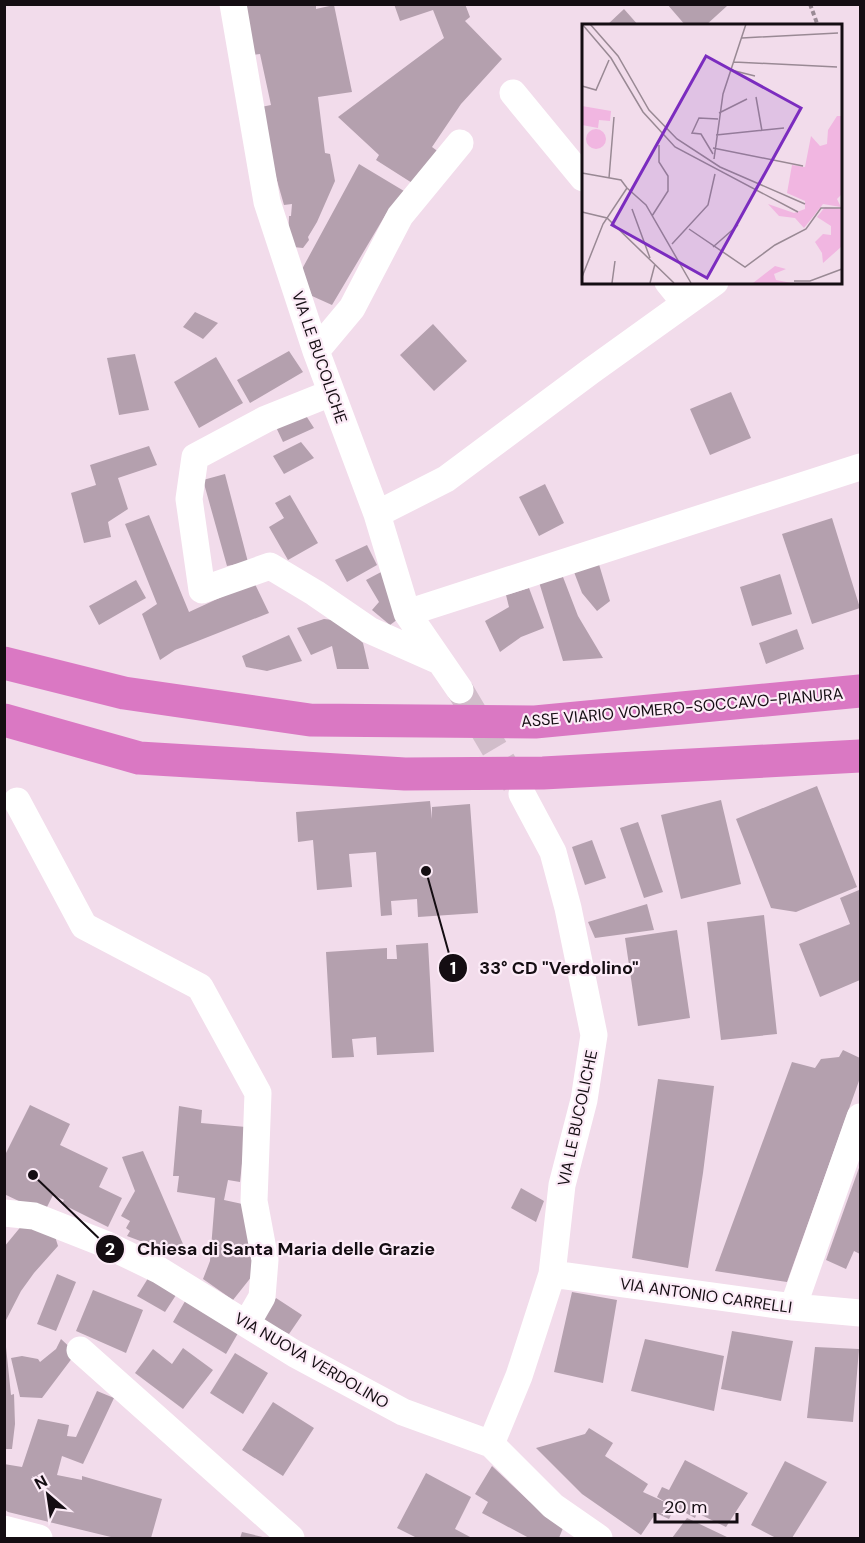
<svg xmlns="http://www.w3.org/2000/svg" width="865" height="1543" font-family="'DM Sans',sans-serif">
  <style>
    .building { fill: #b4a0ae }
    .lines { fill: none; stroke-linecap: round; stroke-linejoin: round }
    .minor-tunnel { stroke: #d1bdca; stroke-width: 27; stroke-dasharray: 27 14; stroke-linecap: butt }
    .path { stroke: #9a8a95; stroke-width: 4; stroke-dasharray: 4.5 3; stroke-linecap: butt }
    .minor { stroke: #fff; stroke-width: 27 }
    .highway { stroke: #da78c3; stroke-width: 33 }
    .labels { text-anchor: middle; stroke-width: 4.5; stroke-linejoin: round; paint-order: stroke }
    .street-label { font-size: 16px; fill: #140d12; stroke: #fcebf7 }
    .inset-road { fill: none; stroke: #998994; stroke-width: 1.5 }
    .view { fill: #7b2cbf; fill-opacity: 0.15; stroke: #7b2cbf; stroke-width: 3 }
    .inset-edge { fill: none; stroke: #140d12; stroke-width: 3 }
    .leader { fill: none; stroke: #140d12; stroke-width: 2 }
    .callout-dot { fill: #140d12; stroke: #fcebf7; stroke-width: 2 }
    .mark-label { font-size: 18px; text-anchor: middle; font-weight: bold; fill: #fff }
    .callout-label { font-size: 18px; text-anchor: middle; font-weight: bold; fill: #140d12; stroke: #fcebf7; stroke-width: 4.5; stroke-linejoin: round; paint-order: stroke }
  </style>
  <rect width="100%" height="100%" fill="#f2dceb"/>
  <!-- building -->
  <path class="building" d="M244,4H316V9L334,5L352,92L318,97L325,153L330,154L335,181L317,222L308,237L309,240L303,248L293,247L288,241L289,216H291L292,204L284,205L270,156L261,107L271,105L260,54L252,55Z
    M394,4H465L470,17L465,21L502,59L461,104L432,147L440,153L420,188L376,160L379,155L338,117L444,38L433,10L400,21Z
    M667,4H726L727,6L705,26H686Z
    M624,9L639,26H606Z
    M359,164L404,191L386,214L332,305L312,296L301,271Z
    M195,312L218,323L203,339L183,327Z
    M433,324L467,361L434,391L400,355Z
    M289,351L303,372L250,403L237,380Z
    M135,354L149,410L119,415L107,358Z
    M216,357L243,403L199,428L174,382Z
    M731,392L751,438L710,455L690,409Z
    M303,411L314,428L283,442L275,425Z
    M301,442L314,458L284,474L273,456Z
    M149,446L157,465L118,478L128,509L108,522L111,537L84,543L71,493L96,485L90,465Z
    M225,474L248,562L227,566L203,480Z
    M545,484L564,523L539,536L519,497Z
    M290,495L318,543L288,560L269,527L284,518L275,503Z
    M149,515L189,612L254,582L269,613L175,650L160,660L142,614L157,604L125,524Z
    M832,518L860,608L812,624L782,534Z
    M367,545L377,565L347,582L335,560Z
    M598,561L610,601L597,611L582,593L574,572Z
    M383,571L398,619L390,625L372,610L379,602L366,580Z
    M780,574L792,614L752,626L740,587Z
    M563,577L578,616L603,658L563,661L539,582Z
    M136,580L146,598L99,625L89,606Z
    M529,588L544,628L521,637L500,652L485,621L509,607L506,595Z
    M324,619L342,621L363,643L369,669H337L332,646L311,655L297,628Z
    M797,629L804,649L766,664L759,643Z
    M289,635L302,661L267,671L246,667L242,656Z
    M817,786L857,887L796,912L771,908L736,819Z
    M721,800L741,884L681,899L661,815Z
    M430,801L432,819V807L470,804L478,913L418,917L417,899L391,901L392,915L381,916L376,852L349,854L352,887L317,890L313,840L298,842L296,812Z
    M638,822L663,892L644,898L620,828Z
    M592,840L606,878L585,885L572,847Z
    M859,890L860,980L820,997L799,944L850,924L840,898Z
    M647,904L654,930L595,938L588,922Z
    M764,915L777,1034L721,1040L707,922Z
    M677,930L690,1018L638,1026L625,938Z
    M428,943L434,1052L377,1055L376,1037L352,1039L354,1057L332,1058L326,952L387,948V959H397L396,945Z
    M843,1050L860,1058V1078L787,1282L715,1271L792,1062L815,1068L821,1059L839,1057Z
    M658,1079L714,1086L703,1173L688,1268L632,1258Z
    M30,1105L70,1124L60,1145L108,1168L99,1187L122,1198L108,1227L62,1204L64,1200L53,1195L44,1213L4,1194V1157Z
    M179,1106L202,1110L201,1123L246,1127L240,1182L228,1180L224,1200L247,1205L256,1271L233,1300L203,1279L210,1261L215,1198L177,1192L179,1176H173Z
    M143,1151L183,1244L158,1251L159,1259L139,1249L143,1242L127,1236L130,1231L126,1228L130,1221L121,1216L135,1191L122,1157Z
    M860,1165V1254L854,1251L846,1269L826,1260Z
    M521,1188L544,1201L536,1222L511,1208Z
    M23,1224L53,1230L58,1246L34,1273L21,1291L4,1324V1247Z
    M57,1274L76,1282L56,1331L37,1324Z
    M150,1275L178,1292L165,1312L137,1296Z
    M93,1290L143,1310L126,1353L76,1331Z
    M572,1292L617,1300L603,1383L554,1372Z
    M188,1296L241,1328L226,1354L173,1322Z
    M276,1298L302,1315L289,1334L261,1320Z
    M732,1331L793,1341L781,1401L721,1389Z
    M61,1339L76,1353L42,1398L20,1397L11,1358L22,1356L38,1359L40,1362L56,1349Z
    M645,1339L724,1356L714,1411L631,1391Z
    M4,1347H6L11,1395L14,1394L15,1424L12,1449H4Z
    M815,1347L859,1349L853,1422L807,1418Z
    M183,1348L213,1370L183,1409L135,1373L153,1349L172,1364Z
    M235,1353L268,1373L243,1414L210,1393Z
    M97,1391L114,1398L83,1464L62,1456L57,1475L82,1480V1476L162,1499L151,1538H115L8,1512L4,1509V1464L22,1467L38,1419L69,1425L67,1436L76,1437Z
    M273,1402L314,1428L283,1476L242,1450Z
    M589,1428L613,1443L605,1456L648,1484L643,1492L667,1503L657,1497L662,1487L669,1490L685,1460L748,1493L726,1527L697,1513L695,1518L675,1507L669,1519L656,1513L641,1535L582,1494L536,1448L585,1434Z
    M785,1461L827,1482L792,1538H776L751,1525Z
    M492,1466L529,1501L563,1528L559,1538H529L482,1513L488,1502L475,1494Z
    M426,1473L471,1497L455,1529L472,1538H417L397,1528Z
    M687,1518L729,1538H672Z
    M242,1532L267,1538H240Z"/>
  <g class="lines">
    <!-- minor-tunnel -->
    <path class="minor-tunnel" d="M460,690L518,788"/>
    <!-- path -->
    <path class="path" d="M810,4L818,26"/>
    <!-- minor -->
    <path class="minor" d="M233,4L267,202L316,351L377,514L407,613L460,690
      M513,93L583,178
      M668,282L685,303
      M316,351L352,308L400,216L460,143
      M331,393L266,419L195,457L189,499L202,590L270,566L315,593L369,630L439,661
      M377,514L446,479L591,371L715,282
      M407,613L860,467
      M17,801L84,926L200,987L258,1093L254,1201L265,1260L262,1297L247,1323
      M4,1213L34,1216L105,1244L159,1270L295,1354L403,1412L491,1444L553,1506L599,1538
      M552,1274L793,1307L860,1313
      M793,1307L860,1117
      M80,1350L291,1538
      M491,1444L519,1376L552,1274L562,1185L584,1100L594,1035L568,908L553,852L522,794
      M4,1529L39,1538"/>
    <!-- highway -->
    <path class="highway" d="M4,663L124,693L310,720L535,722L860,691
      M4,720L139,758L405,774L543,773L860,756"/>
  </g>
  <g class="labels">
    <!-- street labels -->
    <g class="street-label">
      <text transform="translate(320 357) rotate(71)" y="6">VIA LE BUCOLICHE</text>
      <text transform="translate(682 707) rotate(-5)" y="6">ASSE VIARIO VOMERO-SOCCAVO-PIANURA</text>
      <text transform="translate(577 1118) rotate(-78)" y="6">VIA LE BUCOLICHE</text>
      <text transform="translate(706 1295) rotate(8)" y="6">VIA ANTONIO CARRELLI</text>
      <text transform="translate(312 1360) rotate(30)" y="6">VIA NUOVA VERDOLINO</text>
    </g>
  </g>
  <!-- overview -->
  <g transform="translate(582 24)">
    <rect width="260" height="260" fill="#f2dceb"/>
    <path d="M0,82L29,87L28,97L17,96L16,104L0,101ZM255,92H259V171L255,175L259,183L241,180L222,204L213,194L197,192L186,180L212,189L223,185V177L205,169L210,141L223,143L229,112L238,122L245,120L246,106ZM4 115a10 10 0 1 1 20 0a10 10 0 1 1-20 0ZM243,183L259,185V223L241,239L240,229L233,218L241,210L249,211V202L235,193ZM193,242L204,245L192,250L194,256L210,259H171Z" fill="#f1b6e1"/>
    <path class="inset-road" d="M0,0L29,34L61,88L93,123L216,188M8,0L36,32L67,86L95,115L138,143L223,180M160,14L256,9M152,38L255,43M149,46L173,52M0,62L14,66L27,36M174,73L180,107M137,89L165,75M134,111L202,104M131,124L221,142M131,130L119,110L110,109L117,94L136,95M132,135L141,70L164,0M0,149L39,156L45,164M27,154L32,93M45,164L64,181L109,259M50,185L68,234M0,188L25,194L92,259M70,192L86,167V152L77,138V121M107,205L163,243L193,221L224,205L239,184H260M90,220L126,181L133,150M131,223L156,201M0,253L21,200L45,164M212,257H228L260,245M30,259L33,237M68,259L73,240"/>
    <path class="view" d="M124,32L219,84L125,254L30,201Z"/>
    <rect width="260" height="260" class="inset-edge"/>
  </g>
  <!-- callouts -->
  <path class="leader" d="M426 871L453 968M33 1175L110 1249"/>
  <g class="callout-dot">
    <circle cx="426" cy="871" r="6"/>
    <circle cx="33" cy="1175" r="6"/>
    <circle cx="453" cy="968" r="15"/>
    <circle cx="110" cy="1249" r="15"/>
  </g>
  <g class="mark-label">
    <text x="453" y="974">1</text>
    <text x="110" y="1255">2</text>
  </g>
  <g class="callout-label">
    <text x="559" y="974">33° CD "Verdolino"</text>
    <text x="286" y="1255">Chiesa di Santa Maria delle Grazie</text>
  </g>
  <!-- border -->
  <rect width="865" height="1543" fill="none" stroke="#140d12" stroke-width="12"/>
  <!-- north arrow -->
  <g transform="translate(48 1495) rotate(331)" stroke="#fcebf7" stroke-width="4.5" paint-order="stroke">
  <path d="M0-4.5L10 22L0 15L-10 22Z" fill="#140d12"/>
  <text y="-9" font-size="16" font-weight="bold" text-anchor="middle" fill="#140d12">N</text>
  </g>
  <!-- scale -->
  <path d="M655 1513v9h82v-9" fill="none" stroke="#140d12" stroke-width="3"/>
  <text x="664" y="1513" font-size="18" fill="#140d12" stroke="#fcebf7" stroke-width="4.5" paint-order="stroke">20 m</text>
</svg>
